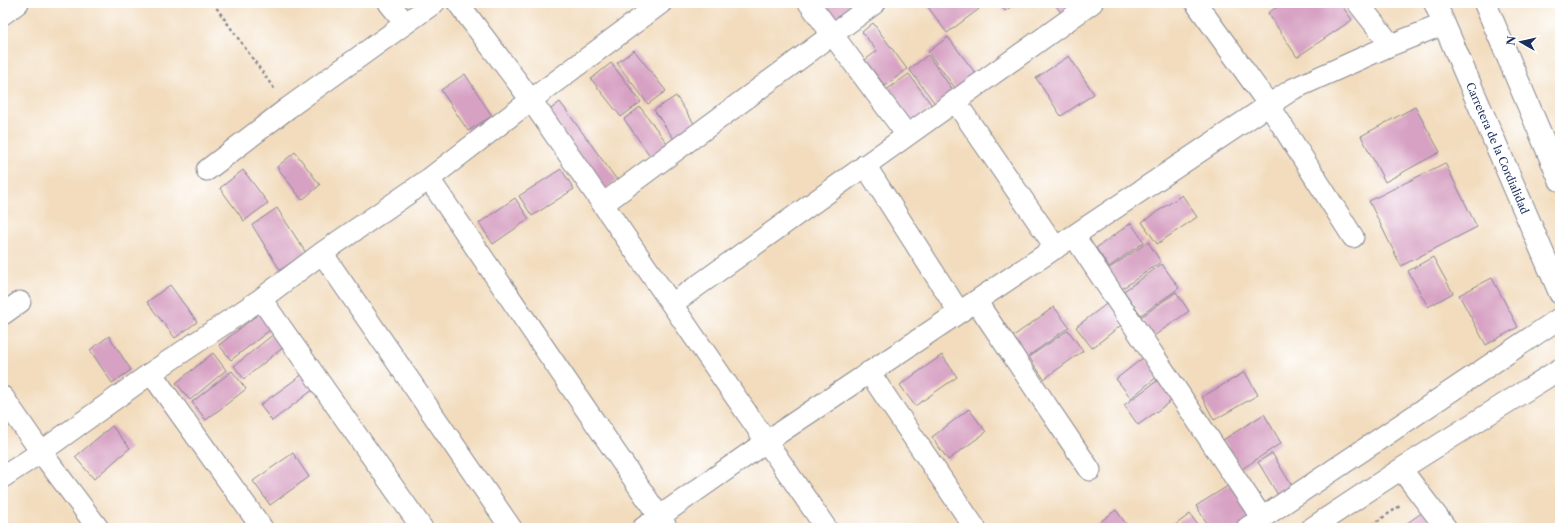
<svg xmlns="http://www.w3.org/2000/svg" width="1563" height="531" font-family="'Libre Caslon Text',serif">
  <style>
    .building { fill: #d7a1c3 }
    .lines { fill: none; stroke-linecap: round; stroke-linejoin: round }
    .street-casing { stroke: #86868e; stroke-width: 23 }
    .highway-casing { stroke: #86868e; stroke-width: 24 }
    .path { stroke: #86868e; stroke-width: 2.5; stroke-dasharray: 3 3; stroke-linecap: butt }
    .street { stroke: #fff; stroke-width: 21 }
    .highway { stroke: #fff; stroke-width: 22 }
    .labels { text-anchor: middle; stroke-width: 4; stroke-linejoin: round; paint-order: stroke }
    .street-label { font-size: 11px; fill: #1b2f5e; stroke: #fff }
  </style>
  <rect width="100%" height="100%" fill="#fff"/>
  <filter id="ink" filterUnits="userSpaceOnUse"><feTurbulence type="fractalNoise" baseFrequency=".025" numOctaves="2"/><feDisplacementMap in="SourceGraphic" scale="8" xChannelSelector="R" yChannelSelector="G"/><feConvolveMatrix kernelMatrix="1 2 1 2 8 2 1 2 1" color-interpolation-filters="sRGB"/></filter>
  <filter id="wash" filterUnits="userSpaceOnUse"><feTurbulence type="fractalNoise" baseFrequency=".012" numOctaves="4" result="noise"/><feDisplacementMap in="SourceGraphic" scale="16" xChannelSelector="R" yChannelSelector="G"/><feGaussianBlur stdDeviation="0.9" result="paint"/><feColorMatrix in="noise" values="0 0 0 0 0 0 0 0 0 0 0 0 0 0 0 0 0 1.4 0 .05"/><feComposite in="paint" operator="in"/></filter>
  <g filter="url(#wash)">
    <rect width="100%" height="100%" fill="#f2dcbd"/>
    <g id="blocks">
      <!-- building -->
      <path class="building" d="M822,3H857L859,7L836,23Z
        M925,3H975L979,9L947,33Z
        M999,3H1016L1005,11Z
        M1054,3H1078L1062,14Z
        M1283,3H1340L1352,20L1297,57L1268,13Z
        M873,23L907,69L885,86L865,60L877,51L862,32Z
        M948,37L979,78L959,93L928,52Z
        M634,50L666,91L648,104L617,63Z
        M928,55L955,93L937,106L909,69Z
        M1069,56L1094,94L1061,116L1036,78Z
        M611,63L641,102L621,117L591,79Z
        M465,74L492,116L468,131L441,90Z
        M909,74L933,107L910,123L886,90Z
        M676,96L697,128L676,142L654,110Z
        M560,102L617,180L604,190L547,112Z
        M640,107L670,147L653,160L624,119Z
        M1415,107L1440,152L1385,182L1361,136Z
        M295,152L320,185L302,200L277,167Z
        M1445,163L1477,227L1401,266L1369,201Z
        M561,169L574,189L532,216L519,196Z
        M243,170L268,203L244,221L220,188Z
        M1182,195L1197,217L1157,244L1142,222Z
        M515,198L529,219L493,244L479,223Z
        M277,208L306,253L280,270L252,225Z
        M1131,223L1144,242L1109,267L1096,248Z
        M1148,242L1161,262L1120,290L1107,270Z
        M1433,257L1453,293L1428,307L1408,271Z
        M1162,264L1179,288L1141,315L1124,291Z
        M1492,278L1518,327L1486,345L1459,295Z
        M170,285L197,322L175,338L147,302Z
        M1176,292L1189,311L1154,336L1141,317Z
        M1109,302L1124,323L1092,348L1076,327Z
        M1054,307L1069,327L1027,357L1012,337Z
        M262,311L274,327L231,360L219,345Z
        M1068,330L1083,351L1044,379L1029,357Z
        M275,333L285,346L244,379L234,366Z
        M109,336L131,370L112,383L90,350Z
        M213,353L226,370L190,400L176,383Z
        M942,355L957,377L915,406L900,385Z
        M1144,357L1159,375L1131,398L1116,379Z
        M232,371L246,389L206,420L192,402Z
        M1245,372L1258,395L1214,420L1202,397Z
        M303,374L314,389L272,421L260,405Z
        M1161,378L1175,398L1138,425L1124,405Z
        M969,409L986,432L948,460L932,437Z
        M1264,414L1281,443L1242,469L1223,440Z
        M112,426L130,448L94,479L75,457Z
        M293,453L309,477L270,505L253,481Z
        M1272,453L1292,486L1278,495L1258,462Z
        M1231,484L1253,518L1238,528H1210L1196,506Z
        M1116,510L1129,528H1092Z
        M1423,512L1434,528H1400Z
        M1190,514L1200,528H1171Z"/>
    </g>
  </g>
  <g filter="url(#ink)">
    <use href="#blocks" fill-opacity="0" stroke="#86868e" stroke-width="1"/>
    <g class="lines">
      <!-- street casing -->
      <g class="street-casing">
        <path id="street" d="M389,3L405,23
          M458,3L531,100L826,528
          M809,3L907,135
          M1196,3L1269,105L1353,237
          M1358,3L1391,45
          M3,14L18,3
          M955,101L1056,248
          M865,165L959,312
          M207,170L288,108L434,3
          M429,179L667,528
          M603,204L875,3
          M1074,236L1262,518
          M322,253L511,528
          M261,299L422,528
          M976,301L1090,470
          M672,304L1092,3
          M3,314L20,302
          M869,372L975,528
          M151,373L262,528
          M3,397L41,452L98,528
          M1401,469L1446,528
          M3,477L41,452L151,373L261,299L322,253L429,179L531,100L661,3
          M643,528L767,441L1293,89L1391,45L1444,24
          M1247,528L1560,318
          M1312,528L1401,469L1560,369"/>
      </g>
      <!-- highway casing -->
      <g class="highway-casing">
        <g id="highway">
          <path id="s1" d="M1435,3L1560,293"/>
          <path d="M1485,3L1560,180"/>
        </g>
      </g>
      <!-- path -->
      <path class="path" d="M213,3L275,90
        M1367,528L1400,506"/>
      <!-- street -->
      <use href="#street" class="street"/>
      <!-- highway -->
      <use href="#highway" class="highway"/>
    </g>
  </g>
  <g class="labels">
    <!-- street labels -->
    <g class="street-label">
      <text dy="4" stroke="none"><textPath href="#s1" startOffset="158">Carretera de la Cordialidad</textPath></text>
    </g>
  </g>
  <!-- margin -->
  <rect width="1563" height="531" fill="none" stroke="#fff" stroke-width="16"/>
  <!-- north arrow -->
  <g transform="translate(1521 42) rotate(278)" stroke="#ffffff" stroke-width="3" paint-order="stroke">
  <path d="M0-3L7 15L0 10L-7 15Z" fill="#1b2f5e"/>
  <text y="-6" font-size="11" font-weight="bold" text-anchor="middle" fill="#1b2f5e">N</text>
  </g>
</svg>
